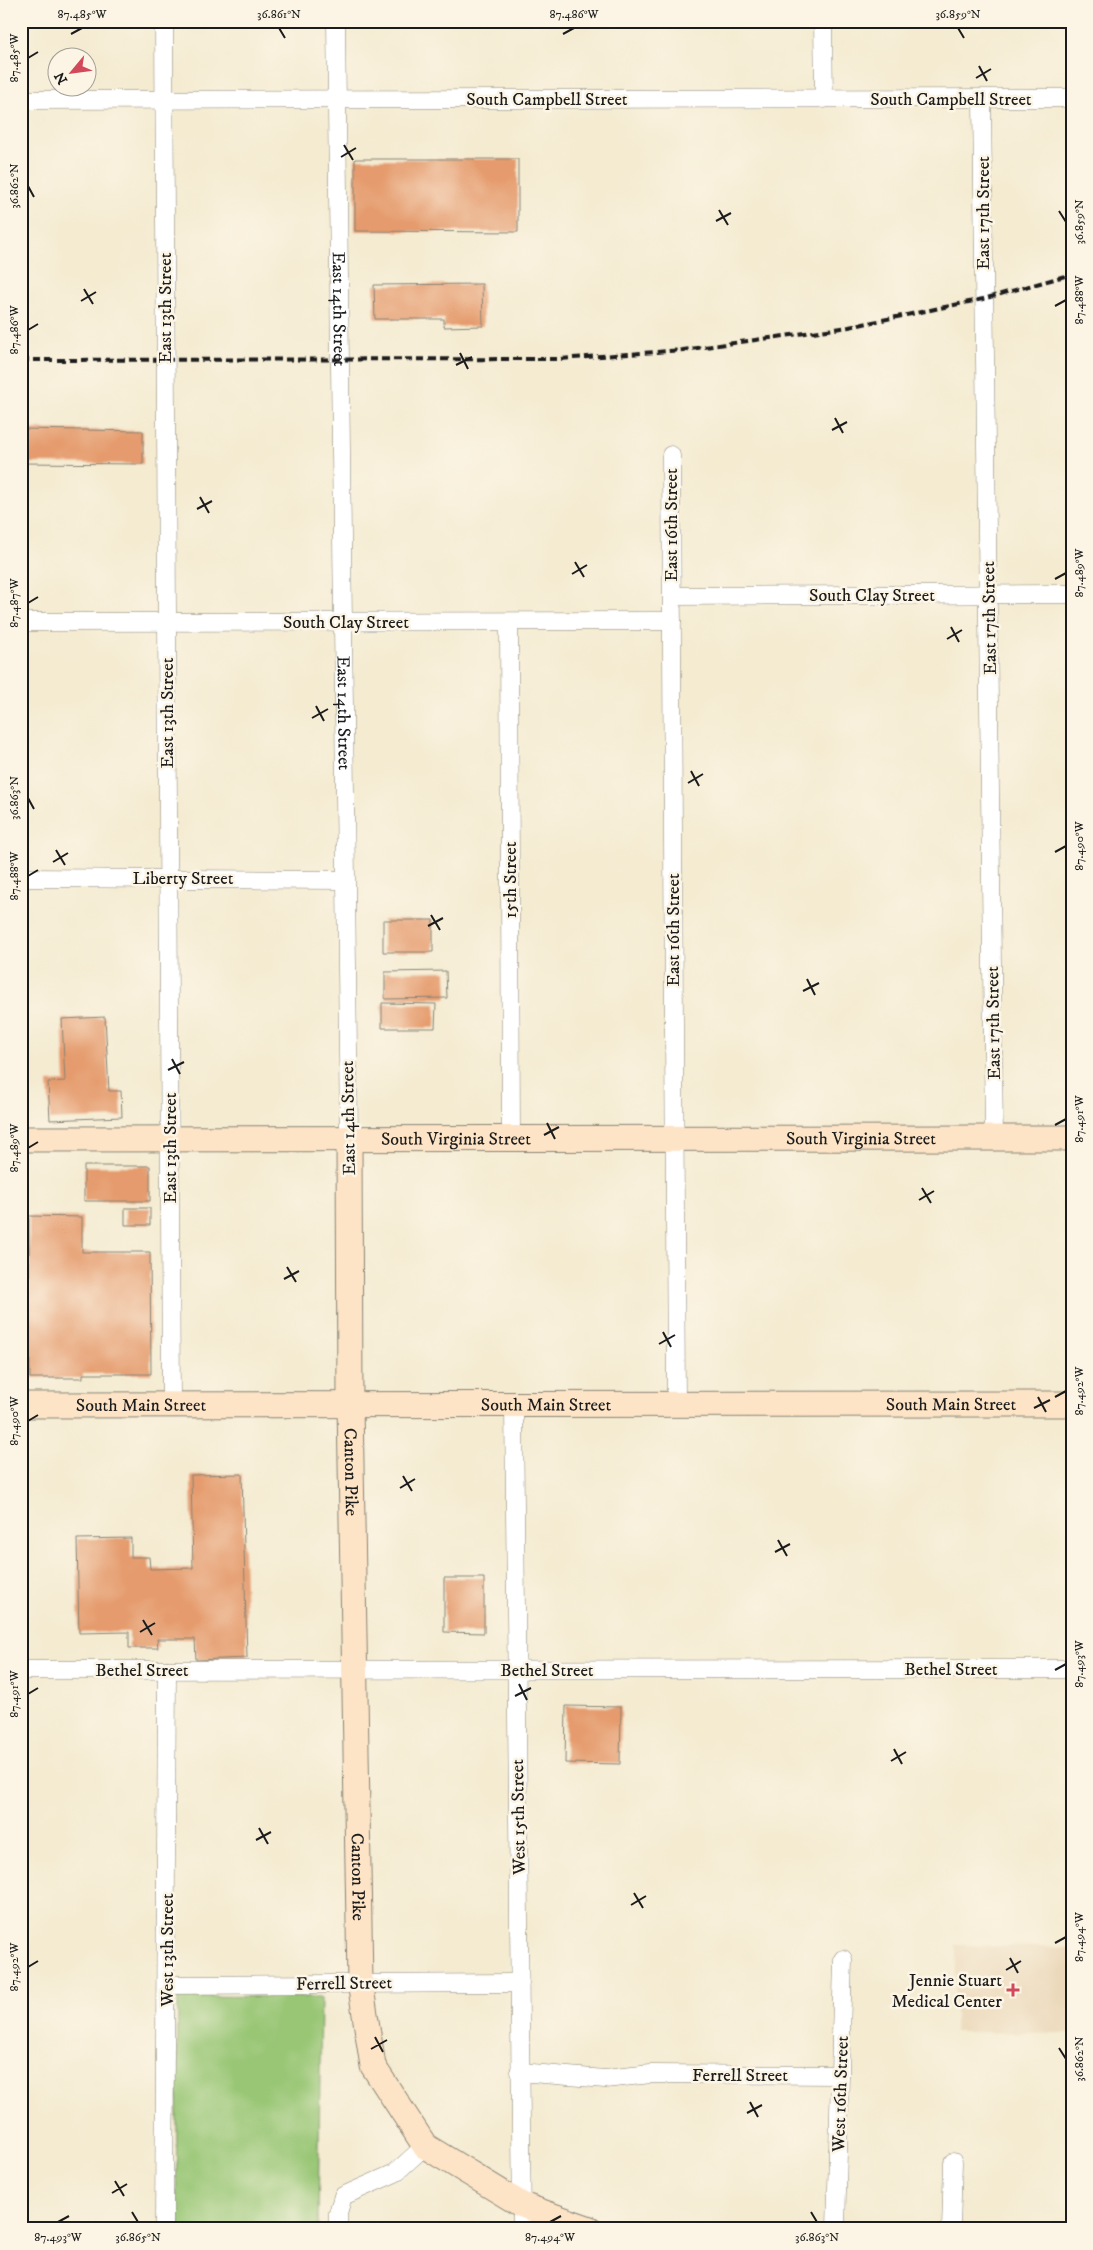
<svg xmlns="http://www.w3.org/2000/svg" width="1093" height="2250" font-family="'IM FELL DW Pica',serif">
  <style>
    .built { fill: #ebd8ba }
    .green { fill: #98c675; stroke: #5a7148 }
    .building { fill: #e59b6d }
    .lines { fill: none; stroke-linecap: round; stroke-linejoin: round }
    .street-casing { stroke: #888476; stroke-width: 19 }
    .secondary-casing { stroke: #888476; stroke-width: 27 }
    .street { stroke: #fff; stroke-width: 18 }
    .secondary { stroke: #fee4c6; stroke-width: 25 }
    .rail { stroke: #1c1c1c; stroke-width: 4; stroke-dasharray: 8 4; stroke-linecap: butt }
    .ticks { fill: none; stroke: #1c1c1c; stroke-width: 2 }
    .poi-dot { fill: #d1495b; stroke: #fcf5e5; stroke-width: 2 }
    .labels { text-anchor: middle; stroke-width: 5; stroke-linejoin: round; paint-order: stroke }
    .street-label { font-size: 18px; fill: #1c1c1c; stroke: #fcf5e5 }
    .poi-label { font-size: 18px; fill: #1c1c1c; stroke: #fcf5e5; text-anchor: end }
    .neatline { fill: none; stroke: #1c1c1c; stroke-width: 2 }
    .ticks-label { font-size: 12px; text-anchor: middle; fill: #1c1c1c }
  </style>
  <rect width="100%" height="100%" fill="#fcf5e5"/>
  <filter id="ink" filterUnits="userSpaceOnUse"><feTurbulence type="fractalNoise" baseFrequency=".02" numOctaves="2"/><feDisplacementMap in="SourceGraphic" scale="10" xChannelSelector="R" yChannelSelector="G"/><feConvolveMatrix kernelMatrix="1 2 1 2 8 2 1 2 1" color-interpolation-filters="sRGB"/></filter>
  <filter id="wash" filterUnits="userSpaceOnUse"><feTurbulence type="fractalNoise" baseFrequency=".0096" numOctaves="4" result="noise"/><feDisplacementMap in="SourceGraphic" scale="20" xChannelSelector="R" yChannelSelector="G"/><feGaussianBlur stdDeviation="1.12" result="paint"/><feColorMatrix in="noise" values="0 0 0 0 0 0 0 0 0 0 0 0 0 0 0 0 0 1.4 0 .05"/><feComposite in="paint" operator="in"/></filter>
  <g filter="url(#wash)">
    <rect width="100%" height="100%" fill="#f4ebd1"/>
    <!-- built -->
    <path class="built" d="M956,1945L1072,1948V2033L955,2032Z"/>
    <!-- green -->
    <path class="green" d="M178,1996L321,1997L318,2229H176Z"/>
    <g id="blocks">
      <!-- building -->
      <path class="building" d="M355,159H518V232L355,231Z
        M482,284L483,326L444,327V319H375L374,285Z
        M21,429L143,431V464L21,463Z
        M383,920H433V952H383Z
        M446,971L447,998L385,999V972Z
        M382,1003L436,1004L435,1028H382Z
        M105,1017L109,1091H121L122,1117L50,1120L48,1082L65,1081L62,1019Z
        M84,1166H150V1201H84Z
        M125,1208H150V1225H125Z
        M29,1216L82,1217V1252H150L151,1374H83V1378H30Z
        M242,1474L247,1658L196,1660L195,1639H157L158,1648H129V1632L79,1633L77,1539L131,1538V1557H149L150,1569L193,1568L191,1475Z
        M444,1578H484V1633L444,1632Z
        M566,1706L621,1707L620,1764L565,1763Z"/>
    </g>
  </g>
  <g filter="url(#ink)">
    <use href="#blocks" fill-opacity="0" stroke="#888476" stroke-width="1"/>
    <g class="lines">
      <!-- street casing -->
      <g class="street-casing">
        <g id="street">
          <path d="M164,21L171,1405"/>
          <path id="s1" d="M336,21L349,1138"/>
          <path d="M823,21L824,99"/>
          <path d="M982,99L994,1138"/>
          <path d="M21,100L1072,98"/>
          <path d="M671,455L676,1405"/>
          <path d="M672,596L1072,594"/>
          <path d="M21,622L672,621"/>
          <path d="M509,622L511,1138"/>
          <path d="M21,878L345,880"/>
          <path d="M514,1405L522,2229"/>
          <path d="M21,1670L1072,1669"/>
          <path d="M167,1985L520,1983"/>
          <path d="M519,2072L605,2079L651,2074L840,2075"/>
          <path d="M164,2229L167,1670"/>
          <path d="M338,2229V2213L343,2196L395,2173L425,2146"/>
          <path d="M836,2229L843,1959"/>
          <path d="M951,2229L953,2162"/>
        </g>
      </g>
      <!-- secondary casing -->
      <g class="secondary-casing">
        <g id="secondary">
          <path id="s2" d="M349,1138L350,1405L360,1982L373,2066L425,2146L522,2205L590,2229"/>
          <path id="s3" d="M21,1139L1072,1138"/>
          <path id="s4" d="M21,1405L1072,1404"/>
        </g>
      </g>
      <!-- street -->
      <use href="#street" class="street"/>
      <!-- secondary -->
      <use href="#secondary" class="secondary"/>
      <!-- rail -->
      <path class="rail" d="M21,360L560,359L683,350L849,327L983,299L1072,274"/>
    </g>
  </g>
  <!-- ticks -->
  <path class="ticks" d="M279,28L285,38M958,28L964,38M71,34L82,28M563,34L574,28M28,58L38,52M979,66L987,81M976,78L991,69M344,145L353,160M341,157L356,148M28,186L34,197M719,210L728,225M1059,211L1066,222M716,221L731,213M84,289L93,304M81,301L96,292M1055,306L1066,300M28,330L38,324M460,353L468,369M456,365L472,357M835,418L843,433M832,430L847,422M200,497L209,513M197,509L212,501M575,562L584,577M572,574L587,565M1055,579L1066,573M28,603L38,597M951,627L959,642M947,639L962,630M316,706L324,721M312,718L328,709M691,771L699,786M688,783L703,774M28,798L34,809M56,850L65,865M1055,852L1066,846M53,862L68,853M28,876L38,870M431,915L440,930M428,926L443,918M807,979L815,995M803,991L819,983M172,1059L180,1074M168,1070L184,1062M547,1123L555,1139M1055,1125L1066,1119M544,1135L559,1127M28,1148L38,1142M922,1188L931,1203M919,1200L934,1191M287,1267L296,1282M284,1279L299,1271M663,1332L671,1347M659,1344L675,1335M1038,1397L1046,1412M1055,1397L1066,1391M1034,1408L1050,1400M28,1421L38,1415M403,1476L412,1491M400,1488L415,1479M778,1540L787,1556M775,1552L790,1544M143,1620L152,1635M140,1632L155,1623M1055,1670L1066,1664M519,1684L527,1700M28,1694L38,1688M515,1696L531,1688M894,1749L902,1764M891,1761L906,1752M259,1828L268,1844M256,1840L271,1832M634,1893L643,1908M631,1905L646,1896M1055,1943L1066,1937M1010,1958L1018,1973M28,1967L38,1961M1006,1970L1021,1961M375,2037L383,2052M1059,2048L1066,2059M371,2049L387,2040M750,2102L758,2117M747,2113L762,2105M115,2181L124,2196M112,2193L127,2184M132,2212L138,2222M811,2212L817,2222M58,2222L69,2216M550,2222L561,2216"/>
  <!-- markers -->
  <path class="poi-dot" d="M1010.5 1982.5h5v5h5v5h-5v5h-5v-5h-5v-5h5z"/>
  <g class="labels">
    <!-- street labels -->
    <g class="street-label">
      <text x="547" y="105">South Campbell Street</text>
      <text x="951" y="105">South Campbell Street</text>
      <text transform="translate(983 213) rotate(-90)" y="6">East 17th Street</text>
      <text transform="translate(165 308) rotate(-90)" y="6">East 13th Street</text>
      <text dy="6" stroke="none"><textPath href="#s1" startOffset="288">East 14th Street</textPath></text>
      <text transform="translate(671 525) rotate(-90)" y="6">East 16th Street</text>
      <text x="872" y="601">South Clay Street</text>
      <text transform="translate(989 618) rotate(-91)" y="6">East 17th Street</text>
      <text x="346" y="628">South Clay Street</text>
      <text transform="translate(167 713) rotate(-90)" y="6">East 13th Street</text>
      <text dy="6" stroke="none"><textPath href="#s1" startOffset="692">East 14th Street</textPath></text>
      <text x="183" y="884">Liberty Street</text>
      <text transform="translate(510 880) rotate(-90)" y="6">15th Street</text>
      <text transform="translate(673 930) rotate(-90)" y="6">East 16th Street</text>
      <text transform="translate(993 1023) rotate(-91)" y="6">East 17th Street</text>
      <text transform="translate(348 1118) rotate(-91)" y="6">East 14th Street</text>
      <text dy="6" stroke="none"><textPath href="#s3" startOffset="435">South Virginia Street</textPath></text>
      <text dy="6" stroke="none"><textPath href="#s3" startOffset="840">South Virginia Street</textPath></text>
      <text transform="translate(170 1148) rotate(-90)" y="6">East 13th Street</text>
      <text dy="6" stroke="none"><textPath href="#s4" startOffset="120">South Main Street</textPath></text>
      <text dy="6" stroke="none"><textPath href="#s4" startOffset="525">South Main Street</textPath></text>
      <text dy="6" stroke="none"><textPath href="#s4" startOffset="930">South Main Street</textPath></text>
      <text dy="6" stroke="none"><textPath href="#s2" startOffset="334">Canton Pike</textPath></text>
      <text x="951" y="1675">Bethel Street</text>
      <text x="142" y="1676">Bethel Street</text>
      <text x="547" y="1676">Bethel Street</text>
      <text transform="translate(518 1817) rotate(-91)" y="6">West 15th Street</text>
      <text dy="6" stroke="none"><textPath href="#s2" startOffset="739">Canton Pike</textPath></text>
      <text transform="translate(167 1950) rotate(-90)" y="6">West 13th Street</text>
      <text transform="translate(344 1983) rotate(-1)" y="6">Ferrell Street</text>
      <text x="740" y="2081">Ferrell Street</text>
      <text transform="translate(840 2094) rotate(-88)" y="6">West 16th Street</text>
    </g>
    <!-- poi labels -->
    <g class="poi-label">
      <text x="1002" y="1986">Jennie Stuart<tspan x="1002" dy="21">Medical Center</tspan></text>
    </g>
  </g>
  <!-- margin -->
  <rect width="1093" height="2250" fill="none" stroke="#fcf5e5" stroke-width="55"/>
  <!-- north arrow -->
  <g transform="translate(72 72) rotate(241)"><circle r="24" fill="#fcf5e5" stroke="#a29e95"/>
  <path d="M0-4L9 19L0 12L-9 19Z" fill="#d1495b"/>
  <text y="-8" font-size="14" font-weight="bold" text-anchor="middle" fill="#1c1c1c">N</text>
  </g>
  <rect x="28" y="28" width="1038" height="2194" class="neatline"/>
  <g class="ticks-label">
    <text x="82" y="18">87.485°W</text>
    <text x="279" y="18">36.861°N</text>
    <text x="574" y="18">87.486°W</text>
    <text x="958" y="18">36.859°N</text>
    <text transform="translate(14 58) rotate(-90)" y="4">87.485°W</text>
    <text transform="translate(14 186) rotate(-90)" y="4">36.862°N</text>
    <text transform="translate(1079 222) rotate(-90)" y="4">36.859°N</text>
    <text transform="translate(1079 300) rotate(-90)" y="4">87.488°W</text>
    <text transform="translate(14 330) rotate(-90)" y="4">87.486°W</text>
    <text transform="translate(1079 573) rotate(-90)" y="4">87.489°W</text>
    <text transform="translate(14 603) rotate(-90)" y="4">87.487°W</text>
    <text transform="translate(14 798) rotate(-90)" y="4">36.863°N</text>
    <text transform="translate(1079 846) rotate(-90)" y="4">87.490°W</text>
    <text transform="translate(14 876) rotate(-90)" y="4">87.488°W</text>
    <text transform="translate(1079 1119) rotate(-90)" y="4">87.491°W</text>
    <text transform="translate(14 1148) rotate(-90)" y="4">87.489°W</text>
    <text transform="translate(1079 1391) rotate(-90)" y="4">87.492°W</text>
    <text transform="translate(14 1421) rotate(-90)" y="4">87.490°W</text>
    <text transform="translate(1079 1664) rotate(-90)" y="4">87.493°W</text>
    <text transform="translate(14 1694) rotate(-90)" y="4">87.491°W</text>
    <text transform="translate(1079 1937) rotate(-90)" y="4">87.494°W</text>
    <text transform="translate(14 1967) rotate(-90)" y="4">87.492°W</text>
    <text transform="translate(1079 2059) rotate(-90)" y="4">36.862°N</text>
    <text x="58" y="2241">87.493°W</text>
    <text x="138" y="2241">36.865°N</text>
    <text x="550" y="2241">87.494°W</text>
    <text x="817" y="2241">36.863°N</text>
  </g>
</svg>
